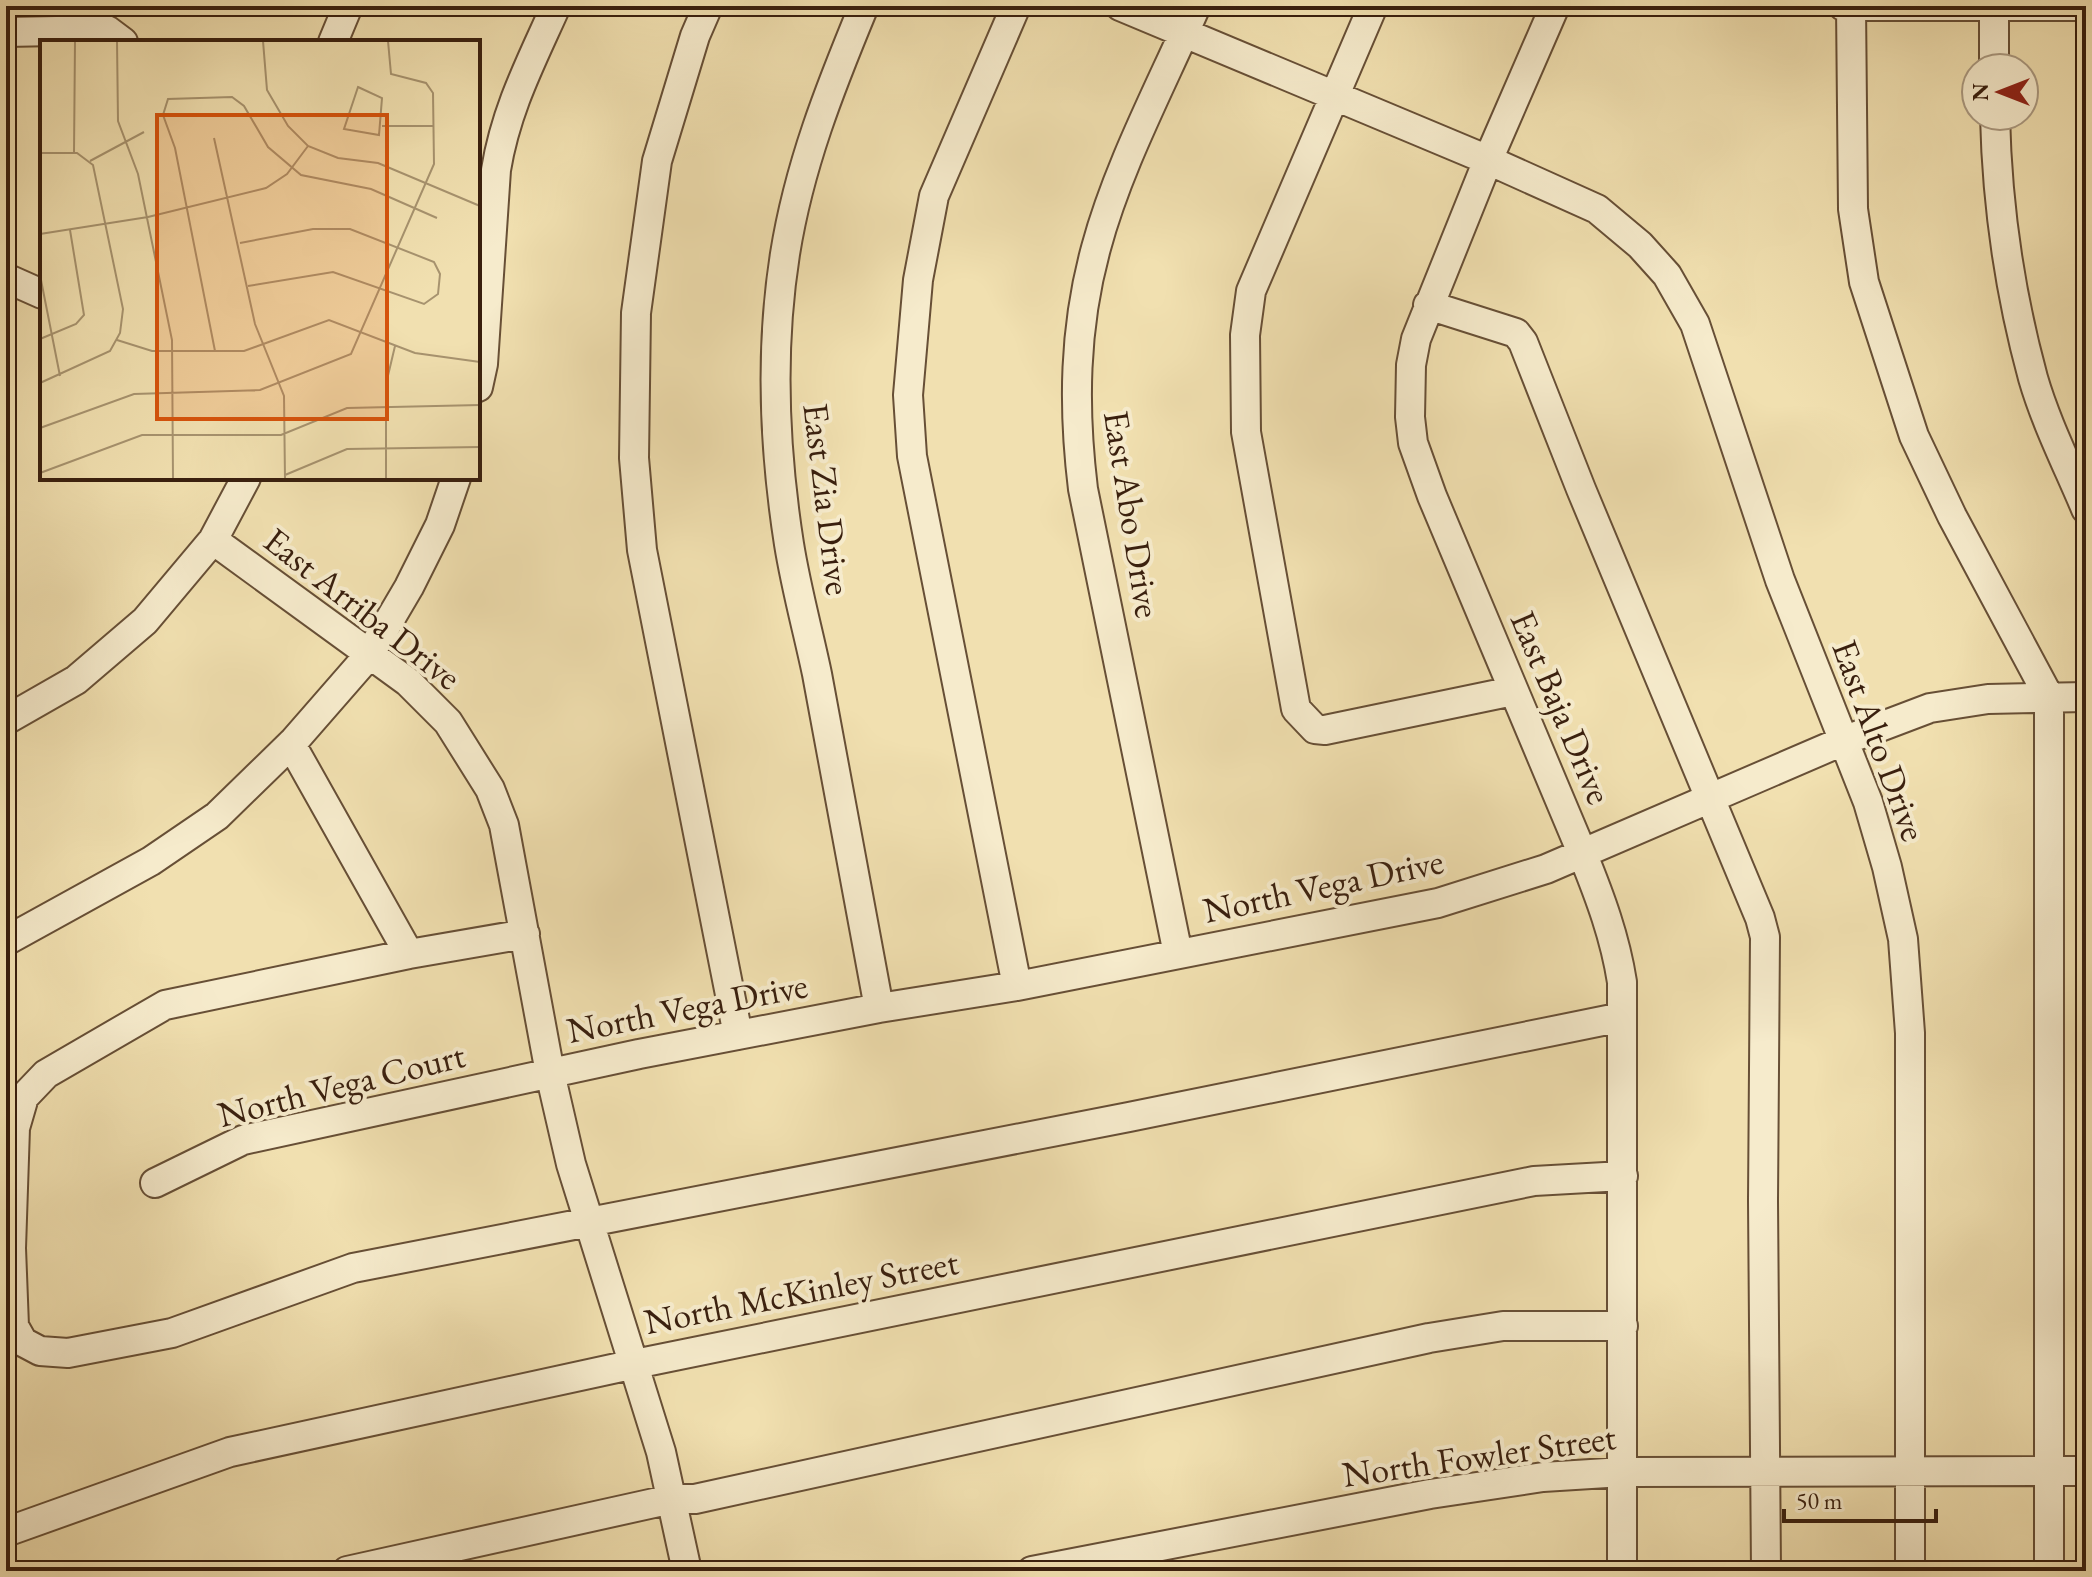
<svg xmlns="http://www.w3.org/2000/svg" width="2092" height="1577" font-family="'EB Garamond',serif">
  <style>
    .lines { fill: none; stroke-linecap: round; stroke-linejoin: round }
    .minor-casing { stroke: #674f36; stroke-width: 32 }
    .minor { stroke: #f6ebcc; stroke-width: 28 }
    .labels { text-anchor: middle; stroke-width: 8; stroke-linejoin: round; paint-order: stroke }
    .street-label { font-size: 36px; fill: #391f0e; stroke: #f6ebcc }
    .inset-road { fill: none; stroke: #a7936f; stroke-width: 2 }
    .view { fill: #d6530c; fill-opacity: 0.15; stroke: #d6530c; stroke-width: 4 }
    .inset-edge { fill: none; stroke: #391f0e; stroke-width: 4 }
  </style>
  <rect width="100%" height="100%" fill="#f1e0b0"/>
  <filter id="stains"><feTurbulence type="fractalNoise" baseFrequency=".0025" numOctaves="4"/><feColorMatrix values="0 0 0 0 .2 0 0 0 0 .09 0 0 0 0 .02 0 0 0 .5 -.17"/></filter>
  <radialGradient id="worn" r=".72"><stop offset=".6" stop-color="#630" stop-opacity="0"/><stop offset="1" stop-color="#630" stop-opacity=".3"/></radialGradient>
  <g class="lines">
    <!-- minor casing -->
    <g class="minor-casing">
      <path id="minor" d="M708,6L695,36L657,161L636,313L634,458L642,550L738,1035
        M864,6C830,88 799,166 785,254C770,349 774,448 789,544C796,588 808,631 817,674C838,786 859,897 879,1008
        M1016,6L934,196L918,280L908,395L912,456L1017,986
        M1120,6L1488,160L1597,209L1640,245L1667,275L1695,324L1780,580L1868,802L1887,867L1903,939L1910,1033V1571
        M1373,6L1251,291L1245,335L1246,432L1296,709L1315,729L1325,730L1513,691
        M1555,6L1488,160L1416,339L1411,365L1410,417L1413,443L1432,496L1583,855C1600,897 1615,937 1622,982V1571
        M1843,6H2086
        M1851,6L1853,209L1864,282L1914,436L1952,516L2049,697V1571
        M1994,6V68
        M6,32L107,30L123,42
        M75,32V6
        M333,42L348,6
        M1995,116C1997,203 2010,294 2033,378C2046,423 2068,466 2086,509
        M6,278L42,294
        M1428,305L1516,333L1523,342L1581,489L1760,918L1765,937L1763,1201L1766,1571
        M478,387L483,364L496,170C506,109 531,62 556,6
        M213,540L408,682L448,722L490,789L504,825L550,1073L571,1164L661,1452L687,1571
        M6,720L76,680L145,621L213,540L246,478
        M291,744L409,954
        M525,934L409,954L165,1005L46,1074L24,1097L15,1128L11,1248L14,1326L23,1342L40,1351L68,1353L172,1333L353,1268L1129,1117L1622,1017
        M6,941L151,861L217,816L294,741L369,655L409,587L440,525L456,478
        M1178,954L1083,489C1073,407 1074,328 1096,248C1118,166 1162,84 1196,6
        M155,1183L243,1140L639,1054L879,1008L1017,986L1438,903L1546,869L1843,741L1930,708L1988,699L2086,697
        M6,1532L230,1452L635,1364L1534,1181L1623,1176
        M347,1571L672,1499H695L1429,1338L1503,1326H1623
        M1032,1571L1430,1494L1543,1477L1623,1472L2086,1471"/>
    </g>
    <!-- minor -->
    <use href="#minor" class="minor"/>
  </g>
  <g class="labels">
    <!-- street labels -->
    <g class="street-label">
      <text transform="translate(828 499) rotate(83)" y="13">East Zia Drive</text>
      <text transform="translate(1133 514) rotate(81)" y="13">East Abo Drive</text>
      <text transform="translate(363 608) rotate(38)" y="13">East Arriba Drive</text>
      <text transform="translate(1562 707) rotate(67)" y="13">East Baja Drive</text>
      <text transform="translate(1880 740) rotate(70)" y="13">East Alto Drive</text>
      <text transform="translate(1323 885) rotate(-12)" y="13">North Vega Drive</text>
      <text transform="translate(687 1007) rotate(-11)" y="13">North Vega Drive</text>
      <text transform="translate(341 1084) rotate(-14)" y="13">North Vega Court</text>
      <text transform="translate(801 1291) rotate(-11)" y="13">North McKinley Street</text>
      <text transform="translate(1479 1455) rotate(-8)" y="13">North Fowler Street</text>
    </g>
  </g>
  <!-- overview -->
  <g transform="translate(40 40)">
    <rect width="440" height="440" fill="#f1e0b0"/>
    <path class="inset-road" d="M77,1L78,81L98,134L132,300L133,439M223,1L227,50L248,86L268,106L298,118L338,123L440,166M318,47L342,58L339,95L304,89ZM342,86H394M174,98L215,284L244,356L245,439M0,113H37L53,125L83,269L80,293L70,311L0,343M34,113L35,1M50,121L104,92M0,194L108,177L226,148L247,134L268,106M200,203L273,189H310L394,222L400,234L398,254L384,264L293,232L208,246M0,235L20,336M0,299L36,284L44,275L30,190M77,300L112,311H204L289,280L375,313L440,322M175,311L135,108L123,75L128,59L192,57L204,66L228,107L261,135L331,149L397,178M0,388L94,354L220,350L311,314L394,124L393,53L386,43L351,34L348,1M0,433L102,395H241L307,368L440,365M245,435L307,409L440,407M97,439H209M346,439V344L355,306"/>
    <path class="view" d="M117,75H347V379H117Z"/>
    <rect width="440" height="440" class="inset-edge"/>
  </g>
  <!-- margin -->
  <rect width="2092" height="1577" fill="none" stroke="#f1e0b0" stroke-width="32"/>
  <rect x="8" y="8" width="2076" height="1561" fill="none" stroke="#391f0e" stroke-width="4"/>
  <rect x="16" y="16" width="2060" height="1545" fill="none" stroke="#391f0e" stroke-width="2"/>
  <!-- north arrow -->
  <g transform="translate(2000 92) rotate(270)"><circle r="38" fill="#f6ebcc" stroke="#aa9980" stroke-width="2"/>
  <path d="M0-6L14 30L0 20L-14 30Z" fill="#8f2418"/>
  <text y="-12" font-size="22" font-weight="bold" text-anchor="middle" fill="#391f0e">N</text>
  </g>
  <!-- scale -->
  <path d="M1784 1509v12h152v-12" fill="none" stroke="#391f0e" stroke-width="4"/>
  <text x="1796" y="1509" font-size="24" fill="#391f0e" stroke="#f6ebcc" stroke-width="6" paint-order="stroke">50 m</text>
  <rect width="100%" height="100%" filter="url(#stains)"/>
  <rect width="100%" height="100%" fill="url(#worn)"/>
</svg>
